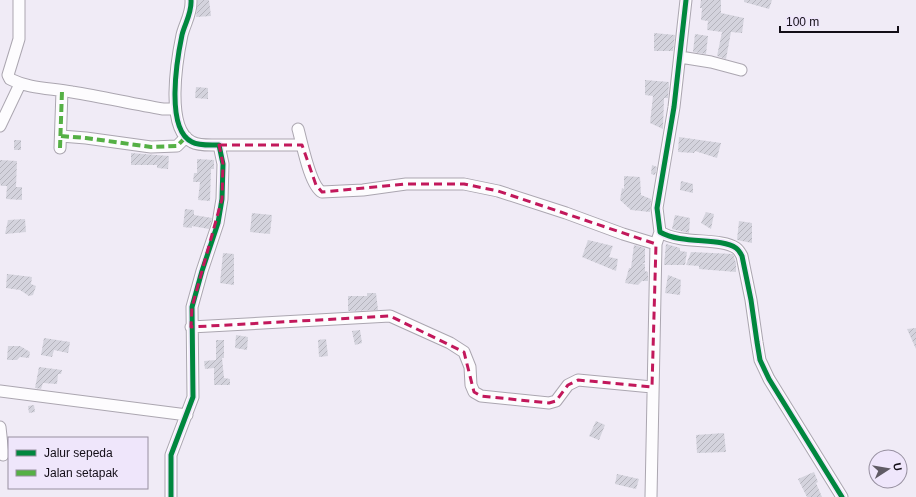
<svg xmlns="http://www.w3.org/2000/svg" width="916" height="497" font-family="Helvetica,sans-serif">
  <style>
    .building { fill: url(#building-hatch) }
    .lines { fill: none; stroke-linecap: round; stroke-linejoin: round }
    .minor-casing { stroke: #aba6b0; stroke-width: 13 }
    .minor { stroke: #fdfcfe; stroke-width: 11 }
    .quiet { stroke: #55b045; stroke-width: 4; stroke-dasharray: 8 4; stroke-linecap: butt }
    .cycleway-casing { stroke: #efe6fb; stroke-width: 8 }
    .cycleway { stroke: #00873e; stroke-width: 5 }
    .marked { fill: none; stroke: #c2185b; stroke-width: 3; stroke-dasharray: 8 5; stroke-linejoin: round }
  </style>
  <defs>
    <pattern id="building-hatch" width="6" height="6" patternUnits="userSpaceOnUse"><rect width="6" height="6" fill="#d4d3dd"/><path d="M-1 1l2-2M0 6l6-6M5 7l2-2" fill="none" stroke="#b5b4bd"/></pattern>
  </defs>
  <rect width="100%" height="100%" fill="#f0ebf6"/>
  <!-- building -->
  <path class="building" d="M198,0H209L211,16L196,17Z
    M701,0H721V13L744,18L742,33L731,32L726,59L717,56L722,32L707,30L708,21L701,20L702,8H700Z
    M744,0H772L769,9L744,2Z
    M654,33L675,35L673,51H654Z
    M695,34L708,36L706,54L693,52Z
    M645,80L669,82L668,98H664L663,129L650,123L653,96L645,95Z
    M196,87L208,88V99L195,98Z
    M679,137L721,143L717,158L695,151L694,153L678,152Z
    M14,140H21V150H14Z
    M131,153L169,156L168,169L157,168V165H131Z
    M197,159L214,160V169H211L210,201L198,200L200,182H193L194,173H197Z
    M0,160L17,161L16,187H22V200L6,199L7,186H1L0,183Z
    M652,165L657,167L655,175L651,174Z
    M624,176L640,177L641,195L651,199L650,212L631,210L620,200L622,188L624,189Z
    M681,181L693,184V193L680,190Z
    M185,209L194,210V215L212,218L209,229L192,226V228L183,227Z
    M706,212L714,214L711,229L701,223Z
    M252,213L272,215L270,234L250,232Z
    M675,215L690,218L689,233L672,229Z
    M25,219L26,232L5,234L8,220Z
    M739,221L752,223V243L737,240Z
    M588,240L613,246L609,257L618,259L616,271L582,257Z
    M666,244L680,248V251L687,252L685,265H664Z
    M634,245L645,248V263H641L645,264V271L648,272V281H642L638,285L625,283L629,268H631Z
    M691,252L733,254L736,263V272L699,269V266L686,265Z
    M223,253L234,254V285L220,283Z
    M7,274L32,277L31,284L36,286L33,295L29,296L20,290L6,288Z
    M668,275L681,280L680,295L665,293Z
    M367,293H376L378,310L348,311V296H367Z
    M916,328V349L907,329Z
    M360,330L362,343L355,345L352,331Z
    M236,335L248,337L247,350L235,348Z
    M44,338L70,342L68,353L54,350L52,357L41,355Z
    M326,339L328,356L319,357L318,340Z
    M216,340H224V358H222L224,378L230,379V385H214V368L205,369L204,361L216,360Z
    M8,346H20L30,352L29,358L20,357L17,360H7Z
    M39,367L62,370L61,374H58L57,384L43,383L41,389L35,388Z
    M34,405L35,412L29,413L28,406Z
    M596,421L605,425L599,440L589,436Z
    M724,433L726,452L697,453L696,435Z
    M814,472L818,482L816,483L822,497H807L798,479Z
    M617,474L639,479L636,489L615,484Z"/>
  <g class="lines">
    <!-- minor casing -->
    <g class="minor-casing">
      <path id="minor" d="M19,0V39L8,75L10,79C30,89 51,88 72,92C103,97 133,104 163,109H175
        M686,0L674,107L657,208L660,232C682,245 720,237 736,248C739,250 741,254 742,256L751,300L757,342L760,360L769,379L842,497
        M680,57L711,62L741,70
        M0,126L20,84
        M298,129C302,143 310,186 322,192L363,190L406,184H464L498,191L566,213L623,234L656,244L660,232
        M61,136L86,138L151,147L177,146L186,137
        M219,145H302
        M60,148L62,91
        M191,327L390,316L450,343L464,352L470,367L471,385L474,392L481,396L549,403L556,401L568,385L578,380L652,387
        M0,391L187,415
        M0,427L3,455
        M171,497V455L193,397L192,307L202,271L218,223L222,199L223,164L219,145C211,145 199,146 192,142C165,129 177,59 182,35C185,23 192,13 191,0
        M651,497L656,244"/>
    </g>
    <!-- minor -->
    <use href="#minor" class="minor"/>
    <!-- quiet -->
    <path class="quiet" d="M61,136L86,138L151,147L177,146L186,137
      M60,148L62,91"/>
    <!-- cycleway casing -->
    <g class="cycleway-casing">
      <path id="cycleway" d="M686,0L674,107L657,208L660,232C682,245 720,237 736,248C739,250 741,254 742,256L751,300L757,342L760,360L769,379L842,497
        M171,497V455L193,397L192,307L202,271L218,223L222,199L223,164L219,145C211,145 199,146 192,142C165,129 177,59 182,35C185,23 192,13 191,0"/>
    </g>
    <!-- cycleway -->
    <use href="#cycleway" class="cycleway"/>
  </g>
  <!-- marked area -->
  <path class="marked" d="M219,145H302L316,185L322,192L406,184H464L498,191L656,244L652,387L578,380L568,385L556,401L549,403L481,396L474,392L464,352L390,316L191,327L192,307L222,199L223,164Z"/>
  <!-- legend -->
  <rect x="8" y="437" width="140" height="52" fill="#efe6fb" stroke="#9790a0"/>
  <rect x="16" y="450" width="20" height="6" fill="#00873e" stroke="#9790a0"/>
  <text x="44" y="457" font-size="12" fill="#130e17">Jalur sepeda</text>
  <rect x="16" y="470" width="20" height="6" fill="#55b045" stroke="#9790a0"/>
  <text x="44" y="477" font-size="12" fill="#130e17">Jalan setapak</text>
  <!-- north arrow -->
  <g transform="translate(888 469) rotate(78)"><circle r="19" fill="#efe6fb" stroke="#9790a0"/>
  <path d="M0-3L7 15L0 10L-7 15Z" fill="#605b65"/>
  <text y="-6" font-size="11" font-weight="bold" text-anchor="middle" fill="#130e17">U</text>
  </g>
  <!-- scale -->
  <path d="M780 26v6h118v-6" fill="none" stroke="#130e17" stroke-width="2"/>
  <text x="786" y="26" font-size="12" fill="#130e17" stroke="#efe6fb" stroke-width="3" paint-order="stroke">100 m</text>
</svg>
